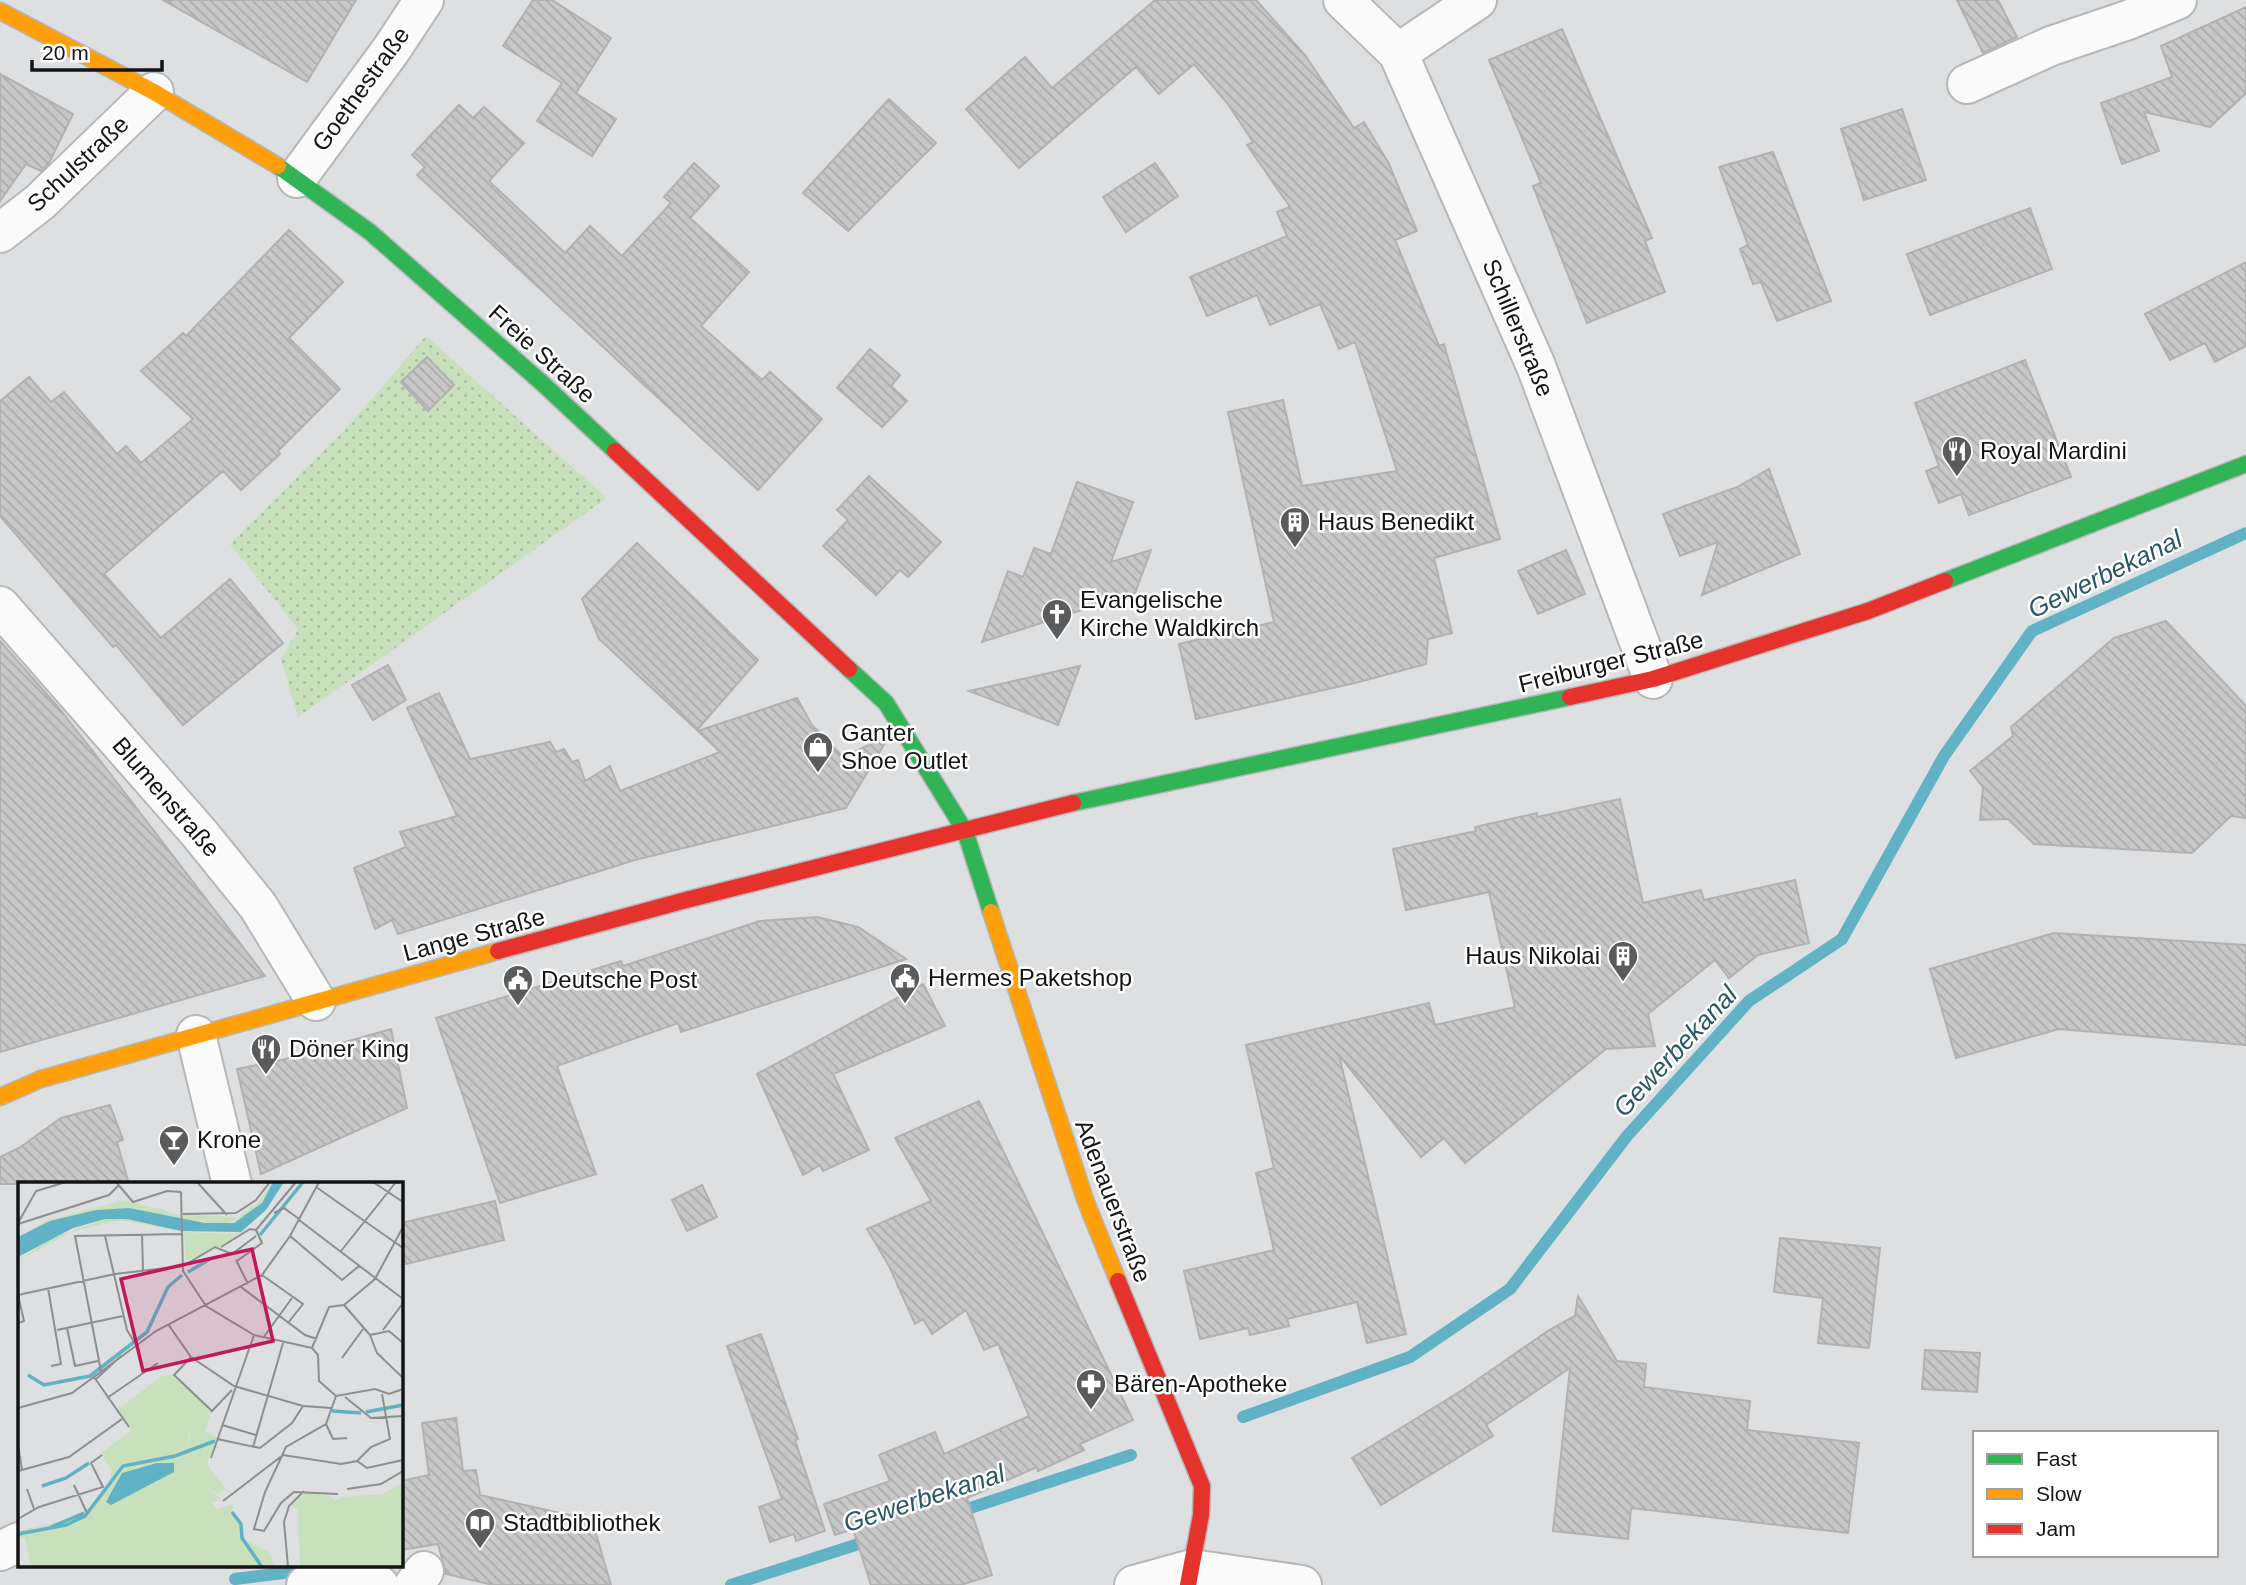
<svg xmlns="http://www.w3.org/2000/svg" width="2246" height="1585" font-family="Arial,sans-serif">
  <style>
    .park { fill: url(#park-dots) }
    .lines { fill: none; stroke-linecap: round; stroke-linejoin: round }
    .stream { stroke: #62b2c6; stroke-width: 12 }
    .building { fill: url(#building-back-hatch); stroke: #b1b1b2; stroke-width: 2 }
    .street-casing { stroke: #b5b7b8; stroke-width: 42 }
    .fast-casing { stroke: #b5b7b8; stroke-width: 19 }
    .slow-casing { stroke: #b5b7b8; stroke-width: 19 }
    .jam-casing { stroke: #b5b7b8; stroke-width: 19 }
    .street { stroke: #fafafa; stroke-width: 38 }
    .fast { stroke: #30b455; stroke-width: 16 }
    .slow { stroke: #ff9f0a; stroke-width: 16 }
    .jam { stroke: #e5322d; stroke-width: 16 }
    .labels { text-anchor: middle; stroke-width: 5; stroke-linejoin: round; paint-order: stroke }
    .street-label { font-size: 24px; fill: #131415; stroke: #fff }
    .poi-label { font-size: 24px; fill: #131415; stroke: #fff; text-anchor: start }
    .water-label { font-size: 26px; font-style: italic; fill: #2a5764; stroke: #fff }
    .inset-river { fill: none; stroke: #62b2c6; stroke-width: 3.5 }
    .inset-road { fill: none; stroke: #8c8e8f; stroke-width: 2 }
    .view { fill: #c2185b; fill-opacity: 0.15; stroke: #c2185b; stroke-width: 3.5 }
    .inset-edge { fill: none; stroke: #131415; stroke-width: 3.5 }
  </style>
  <defs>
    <pattern id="park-dots" width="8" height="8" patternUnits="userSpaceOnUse" patternTransform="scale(1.75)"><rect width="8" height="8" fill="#c9e0bc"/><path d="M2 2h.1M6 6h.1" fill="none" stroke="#acbfa1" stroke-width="1.8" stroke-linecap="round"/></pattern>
    <pattern id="building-back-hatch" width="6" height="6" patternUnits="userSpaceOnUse" patternTransform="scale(1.75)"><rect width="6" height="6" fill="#c8c8c9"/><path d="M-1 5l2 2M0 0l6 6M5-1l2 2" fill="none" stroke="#ababac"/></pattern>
  </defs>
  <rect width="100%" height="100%" fill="#dddfe1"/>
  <!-- park -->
  <path class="park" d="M426,336L607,498L298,717L281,659L298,629L230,544L349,425Z"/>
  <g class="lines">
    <!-- stream -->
    <path class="stream" d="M1243,1417L1410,1357L1510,1289L1627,1136L1749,1001L1842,939L1944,756L2032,631L2246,533
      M955,1513L1131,1455
      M235,1579L307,1570
      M731,1585L871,1540"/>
  </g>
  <!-- building -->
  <path class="building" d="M163,0H356L307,82Z
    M533,0H552L611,38L576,93L616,119L592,156L537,121L562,83L503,46Z
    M1155,0H1256L1305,55L1354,128L1364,122L1389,164L1417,231L1395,240L1439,346L1444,344L1500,539L1434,558L1452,633L1428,639L1426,664L1359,682L1196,719L1179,644L1274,622L1228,412L1283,400L1302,486L1397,471L1355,342L1339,349L1320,304L1270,325L1257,295L1207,316L1190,277L1287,236L1277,212L1290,207L1247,145L1253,142L1228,104L1194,64L1159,94L1136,67L1019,168L966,109L1025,57L1052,88Z
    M1957,0H1998L2017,37L1983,53Z
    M2246,7V93L2210,127L2144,112L2159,151L2122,164L2101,103L2172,77L2161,46Z
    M1562,29L1652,238L1645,241L1665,292L1587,323L1533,186L1541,183L1489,60Z
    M0,74L73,114L49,163L41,171L26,164L0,201Z
    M889,99L936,143L848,231L803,193Z
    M459,105L473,118L484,107L524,143L489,181L565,253L590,226L622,256L671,203L664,197L694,163L719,186L690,218L749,272L701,326L762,380L770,372L822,419L758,490L417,175L425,167L412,155Z
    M1902,109L1926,180L1864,200L1841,129Z
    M1773,152L1831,301L1777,321L1761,282L1753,284L1740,249L1748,245L1719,167Z
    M1155,163L1178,196L1126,232L1103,197Z
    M2030,208L2052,269L1930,315L1907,254Z
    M289,230L343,282L289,338L340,389L278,451L280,454L241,490L223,471L104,574L161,638L230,579L283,643L183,725L116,645L113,647L0,516V401L29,377L51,402L64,392L117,454L126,446L141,463L193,419L141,371L183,333L186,336Z
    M2246,262V346L2215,362L2205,343L2170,360L2145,314Z
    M870,349L900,375L891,386L907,401L882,427L837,388Z
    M427,357L454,385L428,411L401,382Z
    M2025,360L2071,477L1969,515L1961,494L1939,503L1926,471L1939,466L1915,403Z
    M1769,469L1800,554L1702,595L1718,542L1680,556L1663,514L1737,487Z
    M869,476L941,542L908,577L900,570L876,595L823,546L848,520L837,510Z
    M1077,482L1133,502L1111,562L1151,550L1135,593L982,642L1008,571L1023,577L1034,548L1051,554Z
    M637,543L758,660L697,730L599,639L582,599Z
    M1566,550L1585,594L1538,614L1518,571Z
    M2166,621L2246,706V818L2231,816L2192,853L2034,844L2008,819L1980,820L1983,787L1970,771L2013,736L2011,727L2114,638Z
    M0,641L58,707L102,763L265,976L0,1052Z
    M388,665L406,700L373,720L352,685Z
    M1080,666L1058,725L969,691Z
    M439,693L470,759L550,742L556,752L564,749L572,762L578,760L585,781L610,766L620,791L720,752L698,731L797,698L812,725L843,757L882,739L885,743L846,808L635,860L398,934L392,920L375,929L354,868L406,847L400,832L457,816L407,708Z
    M1620,799L1643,903L1701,890L1704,900L1795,880L1809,943L1758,955L1729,978L1715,960L1648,1014L1655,1046L1606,1049L1465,1163L1444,1138L1421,1157L1339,1055L1406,1334L1367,1343L1357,1302L1287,1319L1289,1326L1250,1335L1248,1328L1200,1339L1184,1271L1274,1250L1256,1173L1274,1168L1246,1045L1429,1003L1435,1025L1515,1007L1489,892L1406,910L1393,849L1476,831L1475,827L1537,813V817Z
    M817,917L858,927L906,959L681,1032L678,1023L557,1066L596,1174L500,1203L436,1018L621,961L623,966L760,921Z
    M2054,933L2246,945V1045L2059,1029L1956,1058L1930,969Z
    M923,984L945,1026L833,1074L869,1150L823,1171L820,1165L803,1175L757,1074Z
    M391,1029L407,1108L261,1174L237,1069L282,1060Z
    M979,1101L1133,1420L1080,1444L1084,1450L1038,1471L1037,1467L967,1498L992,1575L961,1585H871L853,1529L835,1535L824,1504L890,1481L879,1455L935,1432L944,1454L1029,1416L998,1344L984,1350L966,1310L932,1334L923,1319L915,1324L889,1266L867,1229L931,1201L895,1138Z
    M110,1105L123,1140L117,1142L129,1184H0V1157L19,1148L61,1118Z
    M702,1185L717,1217L687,1231L672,1200Z
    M495,1201L504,1240L406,1264L401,1245V1223Z
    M1780,1238L1880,1248L1869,1348L1818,1343L1823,1298L1774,1292Z
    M1578,1296L1617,1361L1646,1364L1644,1387L1750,1401L1747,1430L1859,1443L1848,1533L1631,1508L1628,1539L1553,1531L1570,1368L1486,1425L1493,1436L1381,1505L1352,1458L1464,1389L1549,1330L1575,1316Z
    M761,1334L798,1439L795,1440L825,1531L796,1541L794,1534L770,1542L759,1507L782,1499L727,1346Z
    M1925,1350L1980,1353L1977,1392L1922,1389Z
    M456,1418L463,1471L476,1470L480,1495L592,1520L611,1585H493L446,1574L438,1544L401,1550V1481L429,1475L422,1423Z"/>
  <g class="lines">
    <!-- street casing -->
    <g class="street-casing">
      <path id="street" d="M1343,0L1398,53L1536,366L1653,679
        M1398,53L1477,0
        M1967,84L2051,46L2128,20L2177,0
        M297,178L391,50L424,0
        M0,233L40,202L154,92
        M0,606L199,833L258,906L316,1001
        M196,1035L232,1184
        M0,1551L19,1542
        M306,1585C333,1573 353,1572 379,1585
        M414,1585L424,1571
        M1134,1585L1192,1569L1302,1585"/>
    </g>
    <!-- fast casing -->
    <g class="fast-casing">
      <path id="fast" d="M278,166L370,232L542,383L615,451
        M1945,581L2246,464
        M849,669L886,703L965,831L991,912
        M1073,803L1570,697"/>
    </g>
    <!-- slow casing -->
    <g class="slow-casing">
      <path id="slow" d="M0,11L154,92L278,166
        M991,912L1086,1202L1118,1281
        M0,1097L41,1079L498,951"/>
    </g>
    <!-- jam casing -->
    <g class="jam-casing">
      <path id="jam" d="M615,451L849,669
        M1570,697L1653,679L1868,611L1945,581
        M498,951L686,900L1073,803
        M1118,1281L1202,1486L1201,1515L1188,1585"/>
    </g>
    <!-- street -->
    <use href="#street" class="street"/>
    <!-- fast -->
    <use href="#fast" class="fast"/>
    <!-- slow -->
    <use href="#slow" class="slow"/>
    <!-- jam -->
    <use href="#jam" class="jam"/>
  </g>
  <!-- icons -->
  <defs>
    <g id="restaurant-pin" transform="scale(1.575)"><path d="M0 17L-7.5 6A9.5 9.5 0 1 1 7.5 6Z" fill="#5a5b5c" stroke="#fff"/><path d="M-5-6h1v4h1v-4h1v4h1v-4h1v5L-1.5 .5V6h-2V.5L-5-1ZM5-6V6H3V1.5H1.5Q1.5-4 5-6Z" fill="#fff"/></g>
    <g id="building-pin" transform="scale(1.575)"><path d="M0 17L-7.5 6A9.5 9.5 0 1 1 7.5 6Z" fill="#5a5b5c" stroke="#fff"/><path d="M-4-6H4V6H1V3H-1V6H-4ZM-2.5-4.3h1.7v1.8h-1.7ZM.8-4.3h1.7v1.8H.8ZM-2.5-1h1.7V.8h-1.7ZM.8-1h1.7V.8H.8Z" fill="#fff"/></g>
    <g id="church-pin" transform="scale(1.575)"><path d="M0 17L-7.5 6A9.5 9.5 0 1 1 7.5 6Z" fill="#5a5b5c" stroke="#fff"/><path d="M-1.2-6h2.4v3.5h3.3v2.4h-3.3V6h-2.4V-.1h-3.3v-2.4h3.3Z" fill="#fff"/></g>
    <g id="shop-pin" transform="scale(1.575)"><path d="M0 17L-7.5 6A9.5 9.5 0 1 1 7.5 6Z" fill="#5a5b5c" stroke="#fff"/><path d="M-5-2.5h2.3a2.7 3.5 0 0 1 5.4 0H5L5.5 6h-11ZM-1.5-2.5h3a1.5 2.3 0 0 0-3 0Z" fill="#fff"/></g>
    <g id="civic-pin" transform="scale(1.575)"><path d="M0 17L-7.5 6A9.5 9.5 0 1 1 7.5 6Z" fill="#5a5b5c" stroke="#fff"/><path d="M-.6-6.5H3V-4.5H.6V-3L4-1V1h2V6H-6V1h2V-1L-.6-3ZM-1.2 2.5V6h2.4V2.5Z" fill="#fff"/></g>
    <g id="bar-pin" transform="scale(1.575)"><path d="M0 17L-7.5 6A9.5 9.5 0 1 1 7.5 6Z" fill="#5a5b5c" stroke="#fff"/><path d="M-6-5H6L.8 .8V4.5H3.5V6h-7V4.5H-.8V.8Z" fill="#fff"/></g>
    <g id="pharmacy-pin" transform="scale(1.575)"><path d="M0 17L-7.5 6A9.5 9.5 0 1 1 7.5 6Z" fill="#5a5b5c" stroke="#fff"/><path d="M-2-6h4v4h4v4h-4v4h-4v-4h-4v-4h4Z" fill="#fff"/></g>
    <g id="library-pin" transform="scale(1.575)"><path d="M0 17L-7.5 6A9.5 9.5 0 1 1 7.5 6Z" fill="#5a5b5c" stroke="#fff"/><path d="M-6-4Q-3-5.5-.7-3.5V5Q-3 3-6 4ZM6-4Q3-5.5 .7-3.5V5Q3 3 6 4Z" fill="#fff"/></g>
  </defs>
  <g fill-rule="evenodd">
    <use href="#restaurant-pin" x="1957" y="451"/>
    <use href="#building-pin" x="1295" y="522"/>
    <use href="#church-pin" x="1057" y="614"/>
    <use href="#shop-pin" x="818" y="747"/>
    <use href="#building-pin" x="1623" y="956"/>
    <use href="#civic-pin" x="905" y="978"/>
    <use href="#civic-pin" x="518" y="980"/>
    <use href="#restaurant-pin" x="266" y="1049"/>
    <use href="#bar-pin" x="174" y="1140"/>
    <use href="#pharmacy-pin" x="1091" y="1384"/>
    <use href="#library-pin" x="480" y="1523"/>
  </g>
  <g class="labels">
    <!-- street labels -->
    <g class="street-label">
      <text transform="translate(361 89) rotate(-54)" y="8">Goethestraße</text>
      <text transform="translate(78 164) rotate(-43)" y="8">Schulstraße</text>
      <text transform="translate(1518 328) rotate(67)" y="8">Schillerstraße</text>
      <text transform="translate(542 354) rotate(42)" y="8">Freie Straße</text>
      <text transform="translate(1611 662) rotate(-14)" y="8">Freiburger Straße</text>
      <text transform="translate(166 797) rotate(49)" y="8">Blumenstraße</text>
      <text transform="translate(474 935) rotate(-15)" y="8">Lange Straße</text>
      <text transform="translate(1113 1201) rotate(69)" y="8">Adenauerstraße</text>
    </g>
    <!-- poi labels -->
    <g class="poi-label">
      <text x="1980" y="459">Royal Mardini</text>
      <text x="1318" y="530">Haus Benedikt</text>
      <text x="1080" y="608">Evangelische<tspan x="1080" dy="28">Kirche Waldkirch</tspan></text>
      <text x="841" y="741">Ganter<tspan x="841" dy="28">Shoe Outlet</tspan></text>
      <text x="1600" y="964" text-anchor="end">Haus Nikolai</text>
      <text x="928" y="986">Hermes Paketshop</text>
      <text x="541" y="988">Deutsche Post</text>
      <text x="289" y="1057">Döner King</text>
      <text x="197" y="1148">Krone</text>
      <text x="1114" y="1392">Bären-Apotheke</text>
      <text x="503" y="1531">Stadtbibliothek</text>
    </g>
    <!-- water labels -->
    <g class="water-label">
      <text transform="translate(2105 574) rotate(-26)" y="9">Gewerbekanal</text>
      <text transform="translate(1675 1051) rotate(-47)" y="9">Gewerbekanal</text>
      <text transform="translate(924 1498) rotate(-18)" y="9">Gewerbekanal</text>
    </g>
  </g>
  <!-- overview -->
  <g transform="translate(18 1182)">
    <rect width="385" height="385" fill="#dddfe1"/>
    <path d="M154,193L183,219L165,238L172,247L169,264L151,274L124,277L113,248L98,229L144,194ZM385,300V339L344,349L317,333V319L324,315L365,312Z" fill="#c9e0bc"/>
    <path d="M107,18L164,33L163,37L96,26L0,55L30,38ZM153,302L186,304L203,316L195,321L188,315L171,343L179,385H62L85,345L113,321ZM288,310L309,312L317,319V333H332L344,349L385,339V385H282L280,328L273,324Z" fill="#c9e0bc"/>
    <path d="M255,0L244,21L229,33L207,42L166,38L167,33L220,35L240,20ZM87,37H109L163,49L102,38L53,50L0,79L30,58ZM166,50L215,52L223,50L203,65L168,79ZM183,219L194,229L186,249L200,256L189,281L207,307L200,312L186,304L153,302L113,321L85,345L62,385H13L7,355L0,356V349L51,338L75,323L88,309L94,290L83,271L113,249L124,277L161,270L169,264L173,251L165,238ZM188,314L199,327L216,322L214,331L223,342L224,357L251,370L257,385H179L171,344Z" fill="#c9e0bc"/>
    <path d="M255,0H266L248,28L223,50L163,49L109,37H87L55,46L0,75V55L32,39L78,28L111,26L187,41H216L244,21ZM139,281H156V290L93,323L88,320L104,291Z" fill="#62b2c6"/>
    <path class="inset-river" d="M242,53L285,0M170,90L192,77M10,193L26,203L72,194L129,150L150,105L164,93M314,229L343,231M348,230L385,223M24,304L48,296L71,281M214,330L223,342L224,356L244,385M33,345L66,331M0,352L48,343L67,334L105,284L157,274L197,259"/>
    <path class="inset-road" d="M98,0L115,20L149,9L163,10M179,0L209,33M355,0L385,20M298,5L385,66M163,10L165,89L188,124L236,153L294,166M256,31L266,26L281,37M165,32L218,31L238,18L252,0M281,38L385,117M0,41L18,9L48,0M0,42L91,13L100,4M238,48L278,0M124,52L125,88M87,54L109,148L118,163M272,54L324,98L341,84M203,65L232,47L238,48M323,69L378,0M214,72L238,54M218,78L230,102M219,79L244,61L238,48M244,93L285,122L270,141M223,105L287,153L299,157M30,106L43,182L33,184M0,113L97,92L165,84L197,65L214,72M326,123L357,97L385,45M326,123L352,153M0,141L6,139L0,113M150,142L173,175L216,204L285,224L313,226M49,146L57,184L80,179M39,148L105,134M365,148L385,121M352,153L359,171L385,196M352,153L371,149L385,161M245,156L274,116M294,166L300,173L301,199L318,214L357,207L371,212L385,207M294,166L311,125L326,123M173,175L156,193L194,229L214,208M324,176L345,147M83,189L57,54L164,52M76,195L111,245M77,198L103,174M318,214L308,242L268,265L247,310L236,347L246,349L263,321L276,310L320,312M327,215L353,236L385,234M89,216L140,181M0,226L54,211L138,149L244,93L272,54L301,0M308,242L315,257L329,256M204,243L238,253M199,257L242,266L274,241L285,224M0,263L4,288M235,265L265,161M265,273L323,282L339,279L353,265L372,257L364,212M193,276L236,153M339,279L349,286L385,278M0,289L51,275L104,237M56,303L69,331M9,307L16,327M329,307L363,302L385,289M205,319L265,273M0,337L21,325L85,305L73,281L84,273M270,385L266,340L271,324L286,309"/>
    <path class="view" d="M234,67L255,159L125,189L103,97Z"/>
    <rect width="385" height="385" class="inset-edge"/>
  </g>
  <!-- legend -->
  <rect x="1973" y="1431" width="245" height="126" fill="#ffffff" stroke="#a1a1a1" stroke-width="2"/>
  <rect x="1987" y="1454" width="35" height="10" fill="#30b455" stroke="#a1a1a1" stroke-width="2"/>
  <text x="2036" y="1466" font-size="21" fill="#131415">Fast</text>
  <rect x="1987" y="1489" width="35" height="10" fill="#ff9f0a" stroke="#a1a1a1" stroke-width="2"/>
  <text x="2036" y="1501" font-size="21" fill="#131415">Slow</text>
  <rect x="1987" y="1524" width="35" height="10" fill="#e5322d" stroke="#a1a1a1" stroke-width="2"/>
  <text x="2036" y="1536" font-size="21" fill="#131415">Jam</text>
  <!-- scale -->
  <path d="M32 60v10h130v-10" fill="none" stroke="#131415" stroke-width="3.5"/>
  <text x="42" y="60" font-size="21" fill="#131415" stroke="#ffffff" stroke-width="5" paint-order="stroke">20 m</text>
</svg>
